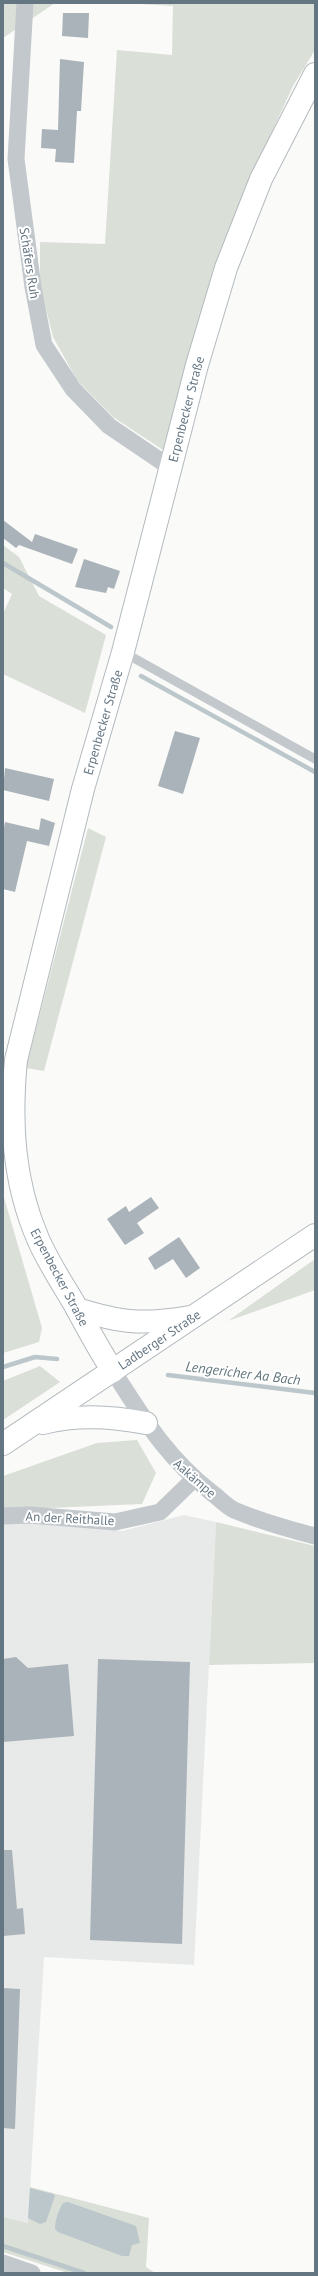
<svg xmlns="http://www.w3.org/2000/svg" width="318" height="2276" font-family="'PT Sans',sans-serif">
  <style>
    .built { fill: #e8e9e9 }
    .green { fill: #dadfd7 }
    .water { fill: #bbc7cb }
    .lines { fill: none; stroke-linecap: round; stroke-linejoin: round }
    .stream { stroke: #bbc7cb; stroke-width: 4.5 }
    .building { fill: #aab3b9 }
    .secondary-casing { stroke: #b3babf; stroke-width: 24 }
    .lane { stroke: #c3c8cc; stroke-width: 9 }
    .street { stroke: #c3c8cc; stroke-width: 17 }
    .secondary { stroke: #fff; stroke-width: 22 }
    .labels { text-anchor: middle; stroke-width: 4; stroke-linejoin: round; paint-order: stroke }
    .street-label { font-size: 13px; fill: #657683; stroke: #fff }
    .water-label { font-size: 14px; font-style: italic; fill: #60757c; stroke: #fff }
  </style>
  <rect width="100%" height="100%" fill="#fafaf8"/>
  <!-- built -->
  <path class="built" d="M184,1515L216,1522L194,1965L44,1957L28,2223L3,2217V1522L31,1521L122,1531Z"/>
  <!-- green -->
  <path class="green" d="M3,3H55L3,38Z
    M124,3H315V50L293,86L252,175L187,362L163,450L113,417L77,380L53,337L40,285V242L105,244L117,50L172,55L173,6Z
    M3,545L19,557L39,596L106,635L85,713L3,674V614L12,594L3,588Z
    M88,828L106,837L44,1071L26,1068Z
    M3,1194L42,1328L39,1342L3,1353Z
    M315,1259V1290L228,1321Z
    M40,1366L60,1382L3,1420V1381Z
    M137,1440L156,1473L142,1504L3,1510V1476L97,1443Z
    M216,1522L315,1546V1663L209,1665Z
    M30,2187L149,2218L146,2267L155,2273H68L3,2252V2217L28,2223Z"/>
  <!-- water -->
  <path class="water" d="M30,2188L53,2194L55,2196L46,2222L40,2224L28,2218Z
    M68,2202L136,2226L140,2243L132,2245L129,2256H122L58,2232L55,2229C55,2221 58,2211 63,2203Z"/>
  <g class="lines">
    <!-- stream -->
    <path class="stream" d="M3,563L111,627
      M141,676L315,772
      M3,1367L35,1357L57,1359
      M168,1375L315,1393
      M3,2246L84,2273"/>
  </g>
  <!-- building -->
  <path class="building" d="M63,13H89L88,38L62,36Z
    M60,59L84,62L81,111H77L74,163L55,162L56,149L41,148L42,129L58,130Z
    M3,520L32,542L35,534L78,549L72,564L19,545L16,548L3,538Z
    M84,559L120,571L114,589L108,587L106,593L75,587Z
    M175,731L200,738L183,794L158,786Z
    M5,768L54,779L49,801L3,790Z
    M41,818L55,823L49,846L27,841L15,892L3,889V833L5,822L39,830Z
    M151,1197L159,1208L137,1223L144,1233L125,1245L107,1219L126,1206L129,1212Z
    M179,1237L200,1268L186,1278L173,1259L155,1270L148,1258Z
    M16,1657L28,1668L68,1664L74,1736L3,1742V1659Z
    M98,1659L190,1662L182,1944L90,1940Z
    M3,1850H12L17,1909L23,1908L25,1934L3,1936Z
    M3,1988L20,1989L15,2129L3,2128Z"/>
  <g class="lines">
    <!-- secondary casing -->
    <g class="secondary-casing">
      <g id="secondary">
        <path d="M77,1309C122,1323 143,1325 190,1317"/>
        <path id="s1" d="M113,1371C99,1350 87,1327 75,1305C62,1283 48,1262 38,1239C13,1181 10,1122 16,1060L83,789L123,652L197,365L226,268L261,179L315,74"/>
        <path d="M43,1423C78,1414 111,1416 146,1423"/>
        <path id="s2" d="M3,1444L315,1235"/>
      </g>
    </g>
    <!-- lane -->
    <path class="lane" d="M123,652L315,759"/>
    <!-- street -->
    <path class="street" d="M25,3L16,159L33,287L44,345L73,389L109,426L171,468
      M113,1371C144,1419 166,1457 212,1493C219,1498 226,1506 234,1510C260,1521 288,1529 315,1536
      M3,1516L30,1515L115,1522L160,1512L194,1479
      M3,2263L32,2273"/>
    <!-- secondary -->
    <use href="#secondary" class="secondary"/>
  </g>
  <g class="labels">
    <!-- street labels -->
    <g class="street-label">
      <text transform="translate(30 263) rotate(81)" y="5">Schäfers Ruh</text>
      <text dy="5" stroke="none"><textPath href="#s1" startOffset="1007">Erpenbecker Straße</textPath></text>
      <text dy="5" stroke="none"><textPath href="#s1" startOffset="683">Erpenbecker Straße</textPath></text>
      <text transform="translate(60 1277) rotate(62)" y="5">Erpenbecker Straße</text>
      <text dy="5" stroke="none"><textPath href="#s2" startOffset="188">Ladberger Straße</textPath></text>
      <text transform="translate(195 1478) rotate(41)" y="5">Aakämpe</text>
      <text transform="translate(70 1518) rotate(3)" y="5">An der Reithalle</text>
    </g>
    <!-- water labels -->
    <g class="water-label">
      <text transform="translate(243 1373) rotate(7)" y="5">Lengericher Aa Bach</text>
    </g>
  </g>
  <!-- border -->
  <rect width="318" height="2276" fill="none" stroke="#657683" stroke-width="8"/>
</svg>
